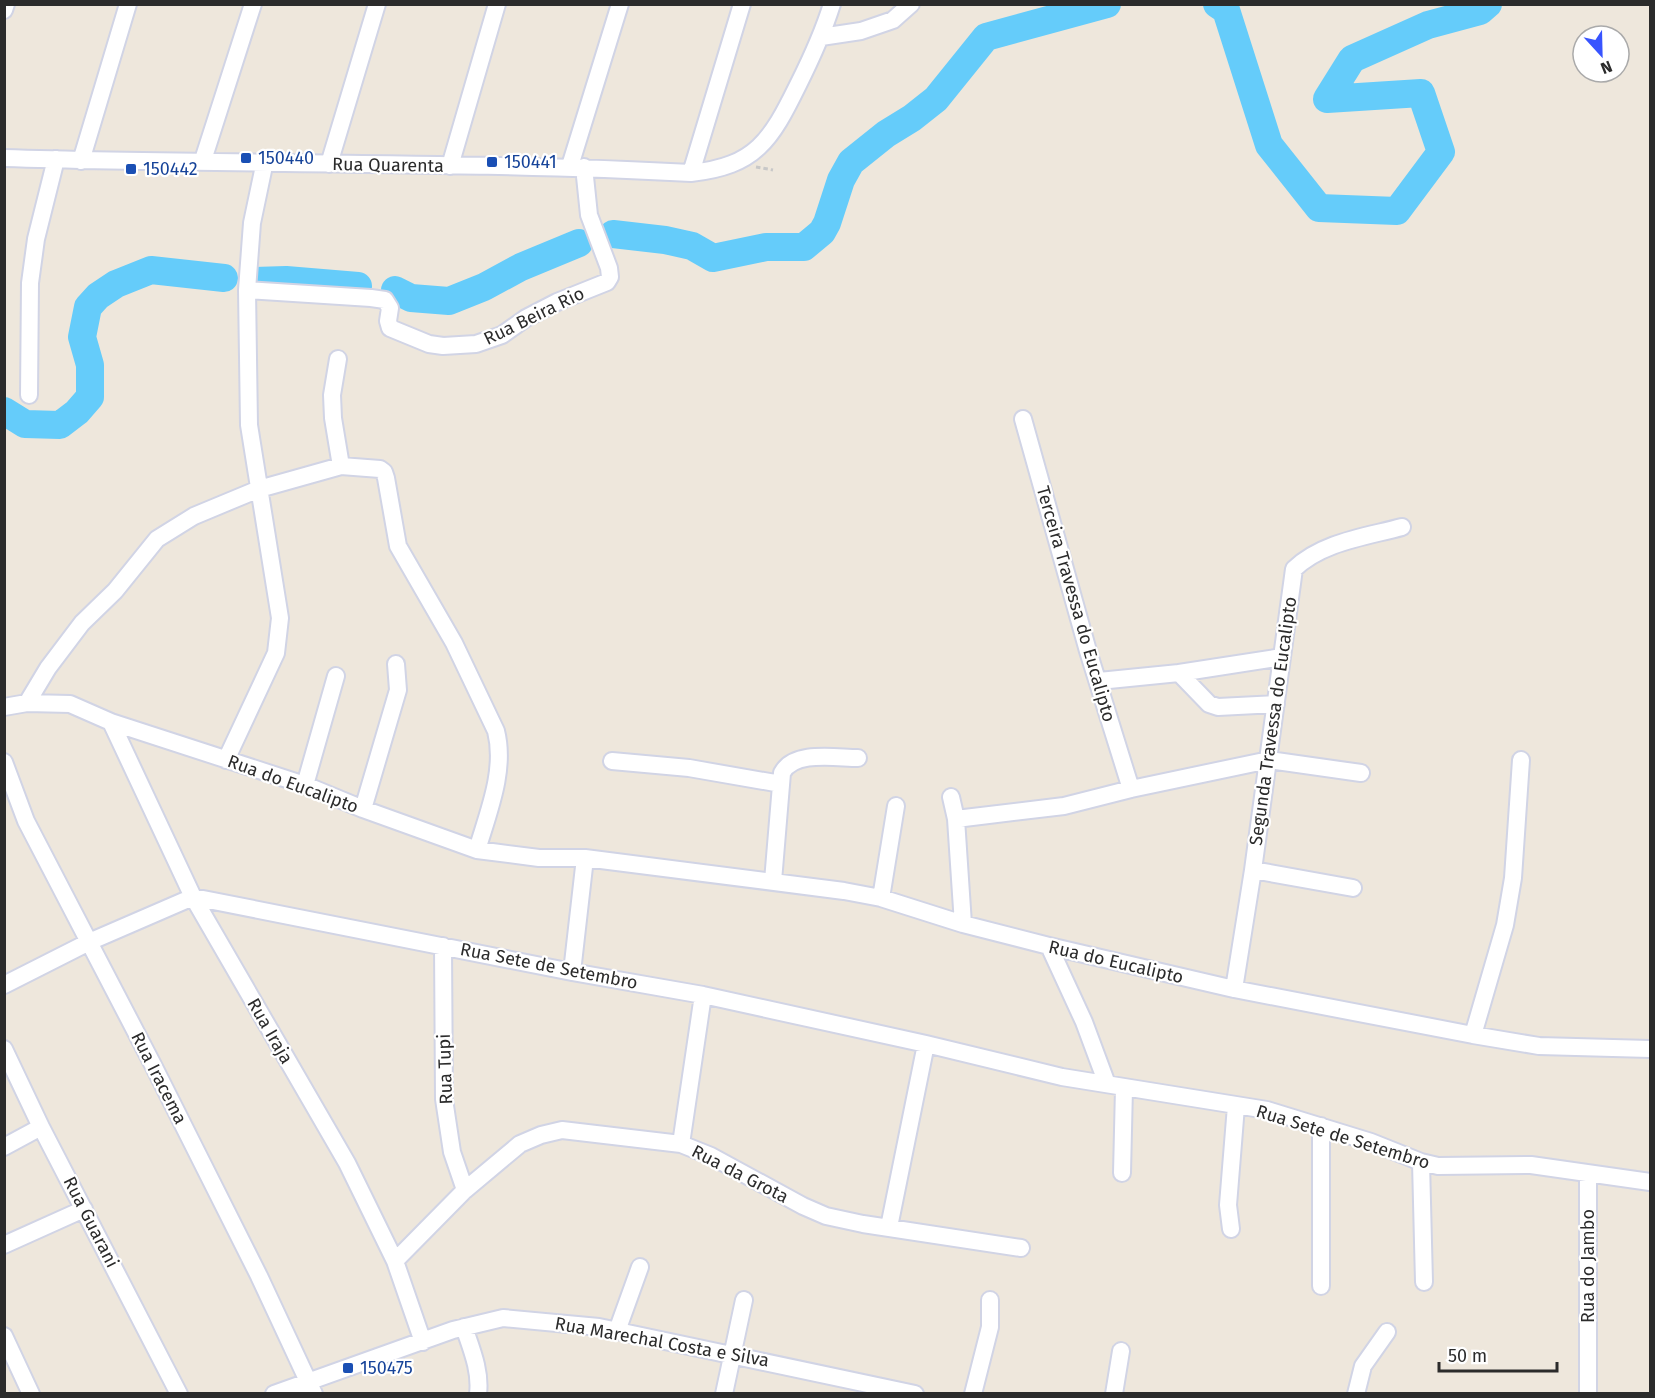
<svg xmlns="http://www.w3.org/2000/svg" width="1655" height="1398" font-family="'Fira Sans',sans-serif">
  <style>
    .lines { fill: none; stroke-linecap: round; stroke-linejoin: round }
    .river { stroke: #65ccfa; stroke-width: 28 }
    .street-casing { stroke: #d1d4e5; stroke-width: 20 }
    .path { stroke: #c8c8c8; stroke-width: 3; stroke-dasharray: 4.5 3; stroke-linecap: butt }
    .street { stroke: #fff; stroke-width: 16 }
    .transit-dot { fill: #1a4fb4; stroke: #fff; stroke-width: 2 }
    .labels { text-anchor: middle; stroke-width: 4.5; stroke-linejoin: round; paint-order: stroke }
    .transit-label { font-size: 18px; fill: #164399; stroke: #fff; text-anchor: start }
    .street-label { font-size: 18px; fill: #2b2b2b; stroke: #fff }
  </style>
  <rect width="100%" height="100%" fill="#eee7dc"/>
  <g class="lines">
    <!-- river -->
    <path class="river" d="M1217,4L1226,10L1269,145L1319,208L1397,211L1441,152L1421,93L1327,99L1352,59L1428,25L1480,11L1488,4
      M613,234L665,240L692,246L713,258L766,247H804L822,232L827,223L841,180L851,162L886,134L912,118L936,99L986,37L1107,4
      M252,281L286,280L358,286
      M395,290L411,298L449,301L484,287L521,267L579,243
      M4,411L25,424L60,425L77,412L90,397V365L82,337L88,307L98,296L116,284L151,270L224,278"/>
    <!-- street casing -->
    <g class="street-casing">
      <path id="street" d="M4,10L6,4
        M821,37L861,31L893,20L911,4
        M4,158C233,165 463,161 691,173C756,166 771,140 798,85C811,59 823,33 832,4
        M203,160L253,4
        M81,161L128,4
        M329,164L377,4
        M450,166L497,4
        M570,166L620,4
        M691,173L742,4
        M247,290L371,298L385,300L390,308L388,321L390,328L429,344L443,346L476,344L502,335L526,318L557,302L607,282L610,277L609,268L589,215L584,167
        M338,359L332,395L333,418L341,466
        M29,395L30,283L36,239L56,159
        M1023,419L1088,651L1131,789
        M1179,673L1282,657
        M1099,681L1179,673L1209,704L1218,707L1276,704
        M27,703L48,668L82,623L115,591L157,539L194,516L259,489L341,466L380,469L384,472L386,478L398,546L454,643L496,731C506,770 488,813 477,850
        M4,707L27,703L70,704L111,722L305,785L363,809L477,850L539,858H585L844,891L881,898L963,924L1049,946L1234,989L1473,1035L1539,1046L1650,1049
        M111,722L193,897L347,1163L395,1261L423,1342
        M226,760L276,653L280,618L249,425L247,290L252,223L265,161
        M612,761L689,768L781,784
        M4,762L26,821L153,1065L259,1276L314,1394
        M305,785L336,676
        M951,797L956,819L963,924
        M363,809L398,690L396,664
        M956,819L1064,806L1131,789L1269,760L1361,773
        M1253,870L1353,888
        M773,881L782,773C794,750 836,758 858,758
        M881,898L896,806
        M443,946L444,1099L452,1152L465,1190
        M1049,946L1084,1022L1107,1084
        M572,972L585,858
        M4,985L89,942L193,897L572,972L703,995L926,1044L1062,1077L1267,1110L1371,1142L1421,1162L1438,1166L1531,1165L1650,1182
        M1234,989L1253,870L1294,569C1322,542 1365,537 1402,527
        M1473,1035L1505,925L1513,878L1521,760
        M4,1049L41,1127L179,1394
        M1321,1126V1286
        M681,1144L703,995
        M4,1147L41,1127
        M1421,1162L1424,1282
        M1122,1173L1124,1088
        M1588,1174V1394
        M889,1227L926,1044
        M1231,1229L1228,1205L1236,1106
        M4,1245L84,1209
        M395,1261L465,1190L520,1144L541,1135L562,1130L681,1144L711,1156L803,1206L826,1216L863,1224L1021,1248
        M464,1327C471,1348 481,1371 478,1394
        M617,1331L640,1267
        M4,1336L31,1394
        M274,1394L453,1330L503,1318L599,1327L915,1394
        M724,1394L744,1300
        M973,1394L990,1327V1300
        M1114,1394L1121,1351
        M1356,1394L1363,1366L1387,1332"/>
    </g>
    <!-- path -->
    <path class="path" d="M756,167L773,170"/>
    <!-- street -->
    <use href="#street" class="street"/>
  </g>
  <!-- markers -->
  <g class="transit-dot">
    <rect x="240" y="152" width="12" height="12" rx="3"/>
    <rect x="486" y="156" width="12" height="12" rx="3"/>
    <rect x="125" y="163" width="12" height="12" rx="3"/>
    <rect x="342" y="1362" width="12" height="12" rx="3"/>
  </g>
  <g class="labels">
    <!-- transit labels -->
    <g class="transit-label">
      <text x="258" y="164">150440</text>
      <text x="504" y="168">150441</text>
      <text x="143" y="175">150442</text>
      <text x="360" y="1374">150475</text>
    </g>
    <!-- street labels -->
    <g class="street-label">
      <text transform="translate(388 165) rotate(1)" y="6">Rua Quarenta</text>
      <text transform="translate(534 316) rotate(-26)" y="6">Rua Beira Rio</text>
      <text transform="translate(1076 604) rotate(74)" y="6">Terceira Travessa do Eucalipto</text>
      <text transform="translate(1273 721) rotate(-82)" y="6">Segunda Travessa do Eucalipto</text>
      <text transform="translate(293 784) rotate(20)" y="6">Rua do Eucalipto</text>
      <text transform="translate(1116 962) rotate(13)" y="6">Rua do Eucalipto</text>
      <text transform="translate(549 966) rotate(11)" y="6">Rua Sete de Setembro</text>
      <text transform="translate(270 1031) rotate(60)" y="6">Rua Iraja</text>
      <text transform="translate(445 1069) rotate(-92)" y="6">Rua Tupi</text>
      <text transform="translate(159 1078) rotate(63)" y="6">Rua Iracema</text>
      <text transform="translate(1343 1137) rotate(17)" y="6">Rua Sete de Setembro</text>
      <text transform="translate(740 1174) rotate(27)" y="6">Rua da Grota</text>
      <text transform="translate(91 1222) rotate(63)" y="6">Rua Guarani</text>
      <text transform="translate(1588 1266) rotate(-90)" y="6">Rua do Jambo</text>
      <text transform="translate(662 1342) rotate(10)" y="6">Rua Marechal Costa e Silva</text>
    </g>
  </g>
  <!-- border -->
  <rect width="1655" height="1398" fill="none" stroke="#2b2b2b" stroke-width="12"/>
  <!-- north arrow -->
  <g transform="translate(1601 54) rotate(158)"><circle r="28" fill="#ffffff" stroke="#aaaaaa" stroke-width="1.5"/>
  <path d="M0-4.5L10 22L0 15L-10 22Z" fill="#3854ff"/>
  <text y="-9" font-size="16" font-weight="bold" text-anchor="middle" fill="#2b2b2b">N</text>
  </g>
  <!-- scale -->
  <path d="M1439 1362v9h118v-9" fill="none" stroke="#2b2b2b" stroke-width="3"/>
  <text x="1448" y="1362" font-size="18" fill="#2b2b2b" stroke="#ffffff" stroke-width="4.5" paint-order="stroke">50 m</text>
</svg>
